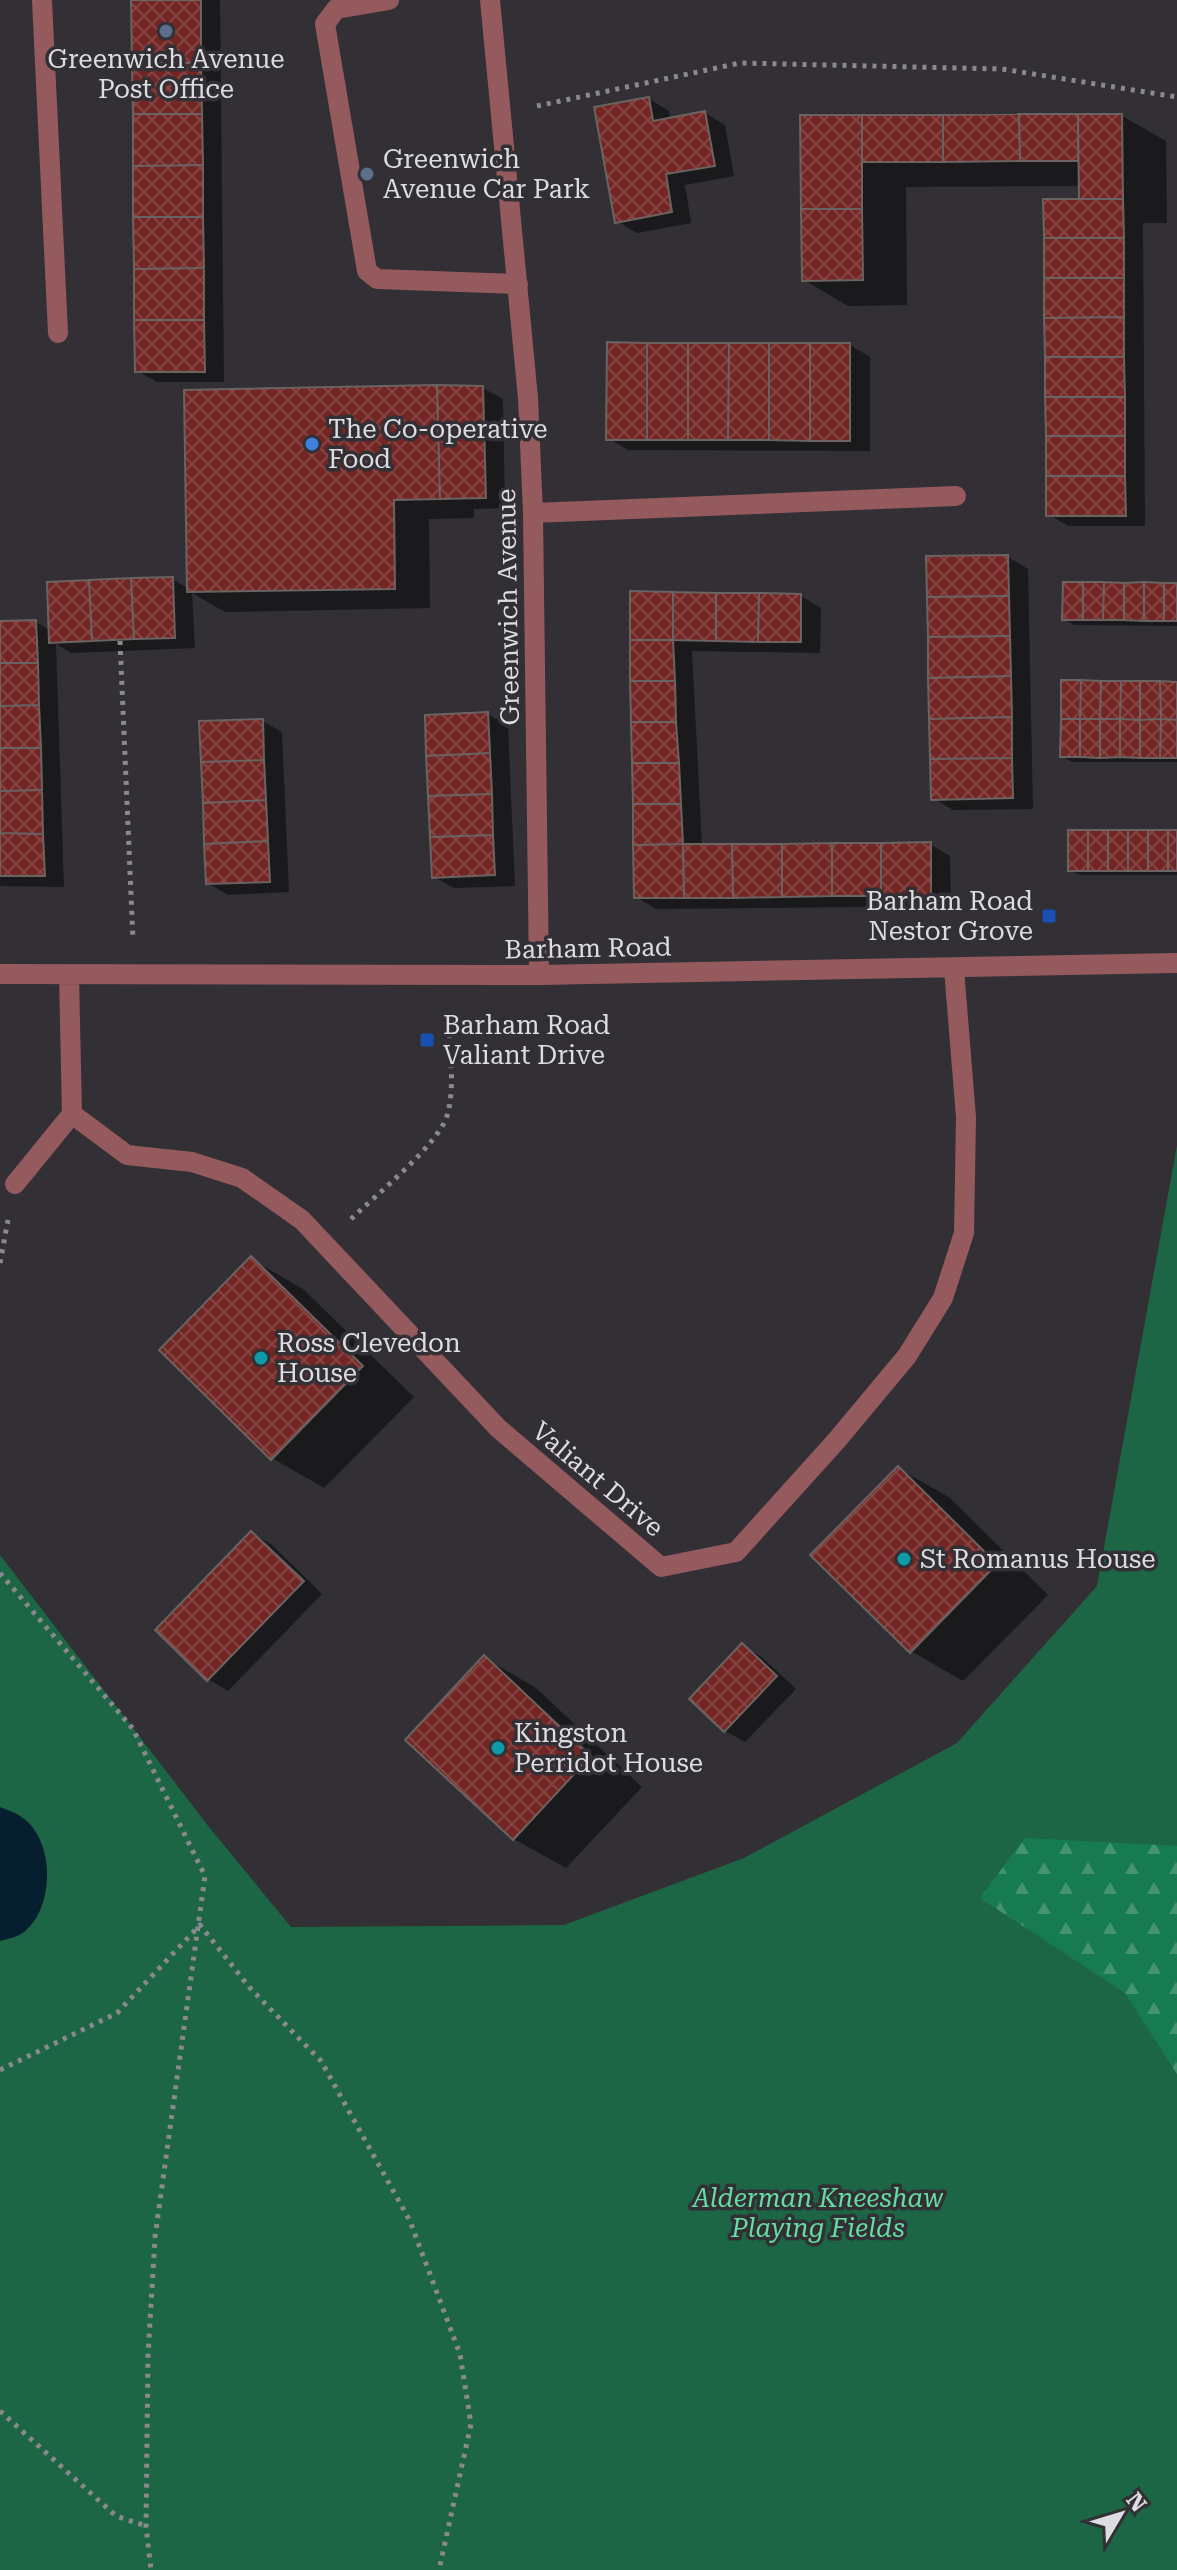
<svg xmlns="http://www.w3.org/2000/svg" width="1177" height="2570" font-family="'Roboto Serif',serif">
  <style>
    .green { fill: #1c6645 }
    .forest { fill: url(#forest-firs) }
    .water { fill: #061f2f }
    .shadow { fill: #0007 }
    .building { fill: url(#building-cross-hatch); stroke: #6b6362; stroke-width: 2 }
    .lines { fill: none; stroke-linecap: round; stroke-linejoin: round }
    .path { stroke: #8b898e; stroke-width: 5; stroke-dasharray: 4 6; stroke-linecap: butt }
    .lane { stroke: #945a5d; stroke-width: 20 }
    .street { stroke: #945a5d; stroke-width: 20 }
    .service-dot { fill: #5c6f8a; stroke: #322f35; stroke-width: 3 }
    .shop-dot { fill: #3f7fe0; stroke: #322f35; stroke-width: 3 }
    .transit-dot { fill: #1a4fb4; stroke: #322f35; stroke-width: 3 }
    .culture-dot { fill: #0f9aa8; stroke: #322f35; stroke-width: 3 }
    .labels { text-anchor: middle; stroke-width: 7; stroke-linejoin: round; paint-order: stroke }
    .poi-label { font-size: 26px; fill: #dddce0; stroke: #322f35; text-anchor: start }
    .street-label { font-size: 26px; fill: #dddce0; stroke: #322f35 }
    .park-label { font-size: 26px; font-style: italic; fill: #63dda1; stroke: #322f35 }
  </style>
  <defs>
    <pattern id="forest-firs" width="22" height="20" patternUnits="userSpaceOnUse" patternTransform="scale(2)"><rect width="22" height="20" fill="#177b52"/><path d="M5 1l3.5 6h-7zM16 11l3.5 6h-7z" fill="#439373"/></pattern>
    <pattern id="building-cross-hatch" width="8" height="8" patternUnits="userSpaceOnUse" patternTransform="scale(2)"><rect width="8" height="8" fill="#732623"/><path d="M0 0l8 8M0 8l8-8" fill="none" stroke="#864543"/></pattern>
  </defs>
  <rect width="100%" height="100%" fill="#322f35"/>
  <!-- green -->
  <path class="green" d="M1177,1145V2570H0V1555L209,1827L291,1927L564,1925L744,1858L957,1743L1097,1586Z"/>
  <!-- forest -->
  <path class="forest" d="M1025,1838L1177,1846V2074L1125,1993L980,1898Z"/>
  <!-- water -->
  <path class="water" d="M0,1807C7,1810 17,1813 23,1818C55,1841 55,1908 24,1932C18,1937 7,1939 0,1941Z"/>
  <!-- shadow -->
  <path class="shadow" d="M134,0H220L224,382H157L137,371Z
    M649,99L669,111L670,120L705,113L725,125L734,176L685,185L691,223L637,233L617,221Z
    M1122,116L1166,141L1167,223H1143L1145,526H1068L1048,514L1080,186L906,187L907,305L848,306L804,280L802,117Z
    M850,345L870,357V451L628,450L608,438Z
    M483,388L503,399L505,508L474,509V518L429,519L430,608L225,612L192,593L195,648L71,653L56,644L64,887L0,886V623L36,622L51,631L172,579L189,589Z
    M1008,557L1028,569L1033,809L953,810L933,798Z
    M1177,585V626L1074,625L1064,619Z
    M632,594L801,596L821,608L820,653L692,651L702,846L930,844L950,856L951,906L656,909L636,897Z
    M1177,684V762H1072L1062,756Z
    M488,714L508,726L515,886L454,888L434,877Z
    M262,721L282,732L289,892L228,895L208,883Z
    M1177,832V875H1080L1070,870Z
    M251,1259L303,1289L414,1397L324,1488L272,1458Z
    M898,1468L950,1498L1048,1595L963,1681L911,1651Z
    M251,1533L271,1544L322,1594L228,1691L208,1679Z
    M742,1645L762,1657L796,1689L745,1742L725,1731Z
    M484,1658L536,1688L642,1787L566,1868L514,1839Z"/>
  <!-- building -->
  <path class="building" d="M131,0H201V63H132Z
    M132,63H201L202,114H133Z
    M649,97L653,121L705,111L715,166L666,174L672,212L615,223L594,107Z
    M133,114H202L203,165L133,166Z
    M1019,114H1078V161H1020Z
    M1019,114L1020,161L943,162V115Z
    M1078,114H1122L1123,199H1079Z
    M800,115H862V209H801Z
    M862,115H943V162H862Z
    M203,165V217H133V166Z
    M1043,199H1123L1124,238H1044Z
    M801,209H862L863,280L802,281Z
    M133,217H203L204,268L134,269Z
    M1044,238H1124V278H1044Z
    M204,268V320H134V269Z
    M1044,278H1124V317L1044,318Z
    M1124,317V357H1045L1044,318Z
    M134,320H204L205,372H135Z
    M607,342L647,343V440H606Z
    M647,343H688V440H647Z
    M688,343H729L728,440H688Z
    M729,343H769V440H728Z
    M769,343H810V441L769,440Z
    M810,343H850V441H810Z
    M1045,357H1124L1125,397H1045Z
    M437,385L483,386L486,498L440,499Z
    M437,385L440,499L394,500L395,589L187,592L184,390Z
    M1045,397H1125V436H1046Z
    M1046,436H1125V476H1046Z
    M1046,476H1125L1126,516H1046Z
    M1008,555L1009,596L927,597L926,556Z
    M173,577L175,638L134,639L131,578Z
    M131,578L134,639L92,641L89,580Z
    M89,580L92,641L49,643L47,582Z
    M1063,582H1083V620H1062Z
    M1083,582H1104L1103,620H1083Z
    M1104,582L1124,583V620H1103Z
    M1144,582V621L1124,620V583Z
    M1144,582L1164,583V621H1144Z
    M1164,583H1177V621H1164Z
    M630,591L673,592V640H630Z
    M673,592L716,593V641L673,640Z
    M716,593H759L758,642L716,641Z
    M759,593L801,594V642H758Z
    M1009,596L1010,636L928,637L927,597Z
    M36,620L38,663H0V621Z
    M1010,636L1011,676L928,678V637Z
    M630,640H673L675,681H630Z
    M0,663H38L39,705L0,706Z
    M1011,676L1012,717L929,719L928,678Z
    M1061,680H1081L1080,719H1061Z
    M1081,680L1101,681L1100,719H1080Z
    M630,681H675L676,722H631Z
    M1101,681H1121L1120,719H1100Z
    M1121,681H1140V720L1120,719Z
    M1140,681H1160L1161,719L1140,720Z
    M1160,681L1177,682V720L1161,719Z
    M39,705L41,748H0V706Z
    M488,712L490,753L426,756L425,715Z
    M1012,717V758L930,759L929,719Z
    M263,719L264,760L201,762L199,721Z
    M1061,719H1080V757H1060Z
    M1080,719H1100V758L1080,757Z
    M1100,719H1120V757L1100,758Z
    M1120,719L1140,720V758L1120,757Z
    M1161,719L1160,758H1140V720Z
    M1161,719L1177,720V758H1160Z
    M631,722H676L679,763H632Z
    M0,748H41L42,790L0,791Z
    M490,753L492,794L428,796L426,756Z
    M1012,758L1013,798L931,800L930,759Z
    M264,760L266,800L203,803L201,762Z
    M632,763H679L681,804H633Z
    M42,790L43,834L0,833V791Z
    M492,794L493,835L430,837L428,796Z
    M266,800L268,841L204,844L203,803Z
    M633,804H681L683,844L633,845Z
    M1068,830H1088V871H1068Z
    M1088,830H1108V871H1088Z
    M1108,830H1128V871H1108Z
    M1128,830H1148V871H1128Z
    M1148,830H1168V871H1148Z
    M1168,830H1177V871H1168Z
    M0,833L43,834L45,876H0Z
    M493,835L495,875L432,878L430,837Z
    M268,841L270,882L206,884L204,844Z
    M931,842V896H881V843Z
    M832,843V896L782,897V844Z
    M832,843H881V896H832Z
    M683,844L684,898H634L633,845Z
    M683,844H732L733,898H684Z
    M732,844H782V897L733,898Z
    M251,1256L363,1366L271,1460L159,1350Z
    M898,1466L997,1564L910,1653L810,1555Z
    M251,1531L304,1581L207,1681L155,1630Z
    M742,1643L777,1676L724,1732L689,1699Z
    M484,1655L591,1756L513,1840L405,1740Z"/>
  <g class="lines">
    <!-- path -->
    <path class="path" d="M537,106L740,63L1002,69L1177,97
      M120,641L133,940
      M351,1219C376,1195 437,1146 447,1116C456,1086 449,1042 448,1011
      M0,1263L8,1220
      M0,1573L133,1729L205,1876L155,2237L148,2356L146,2526L151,2570
      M0,2070L117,2013L200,1925L250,1988L321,2061L410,2221L460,2354L471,2424L439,2570
      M0,2411L116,2516L146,2526"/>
    <!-- lane -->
    <path class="lane" d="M42,0L58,333
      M389,0L336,9L325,24L367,271L377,279L518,284
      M533,513L956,496
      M15,1184L72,1114"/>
    <!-- street -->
    <path class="street" d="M490,0L528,398L533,513L539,975
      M0,974L539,975L1177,963
      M69,975L72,1114L127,1155L192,1162L242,1178L302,1220L498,1428L661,1567L736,1552L837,1440L907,1356L943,1298L964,1233L966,1117L954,969"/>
  </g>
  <!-- markers -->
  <g class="service-dot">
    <circle cx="166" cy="31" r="8"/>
    <circle cx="367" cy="174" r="8"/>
  </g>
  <circle class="shop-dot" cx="312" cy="444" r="8"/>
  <g class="transit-dot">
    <rect x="1041" y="908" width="16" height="16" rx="4"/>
    <rect x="419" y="1032" width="16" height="16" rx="4"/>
  </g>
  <g class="culture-dot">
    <circle cx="261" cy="1358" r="8"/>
    <circle cx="904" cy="1559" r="8"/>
    <circle cx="498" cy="1748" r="8"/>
  </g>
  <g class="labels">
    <!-- poi labels -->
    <g class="poi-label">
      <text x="166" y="68" text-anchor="middle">Greenwich Avenue<tspan x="166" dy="30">Post Office</tspan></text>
      <text x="383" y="168">Greenwich<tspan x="383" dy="30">Avenue Car Park</tspan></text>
      <text x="328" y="438">The Co-operative<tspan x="328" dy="30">Food</tspan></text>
      <text x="1033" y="910" text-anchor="end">Barham Road<tspan x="1033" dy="30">Nestor Grove</tspan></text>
      <text x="443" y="1034">Barham Road<tspan x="443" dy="30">Valiant Drive</tspan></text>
      <text x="277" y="1352">Ross Clevedon<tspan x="277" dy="30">House</tspan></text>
      <text x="920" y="1568">St Romanus House</text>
      <text x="514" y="1742">Kingston<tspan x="514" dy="30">Perridot House</tspan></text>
    </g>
    <!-- street labels -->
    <g class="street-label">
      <text transform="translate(508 607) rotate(-91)" y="9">Greenwich Avenue</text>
      <text transform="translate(588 948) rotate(-1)" y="9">Barham Road</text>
      <text transform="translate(598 1479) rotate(40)" y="9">Valiant Drive</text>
    </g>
    <!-- park labels -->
    <g class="park-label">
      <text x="818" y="2207">Alderman Kneeshaw<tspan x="818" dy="30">Playing Fields</tspan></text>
    </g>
  </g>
  <!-- north arrow -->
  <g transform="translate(1121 2514) rotate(52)" stroke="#322f35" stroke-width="6" paint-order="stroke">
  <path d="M0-6L14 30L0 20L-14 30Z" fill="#dddce0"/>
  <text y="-12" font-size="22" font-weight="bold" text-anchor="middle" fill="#dddce0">N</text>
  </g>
</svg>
